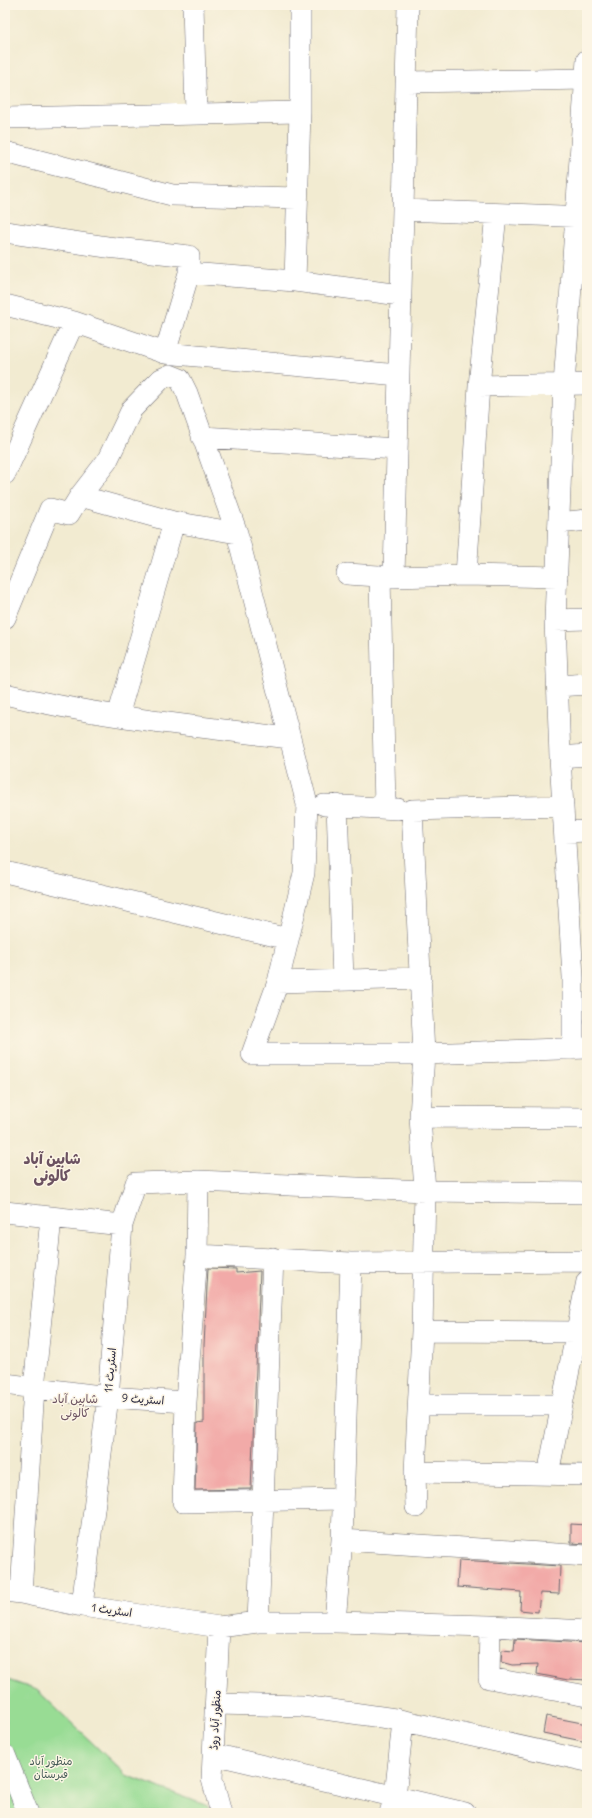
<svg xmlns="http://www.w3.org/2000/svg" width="592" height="1818" font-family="Delius,'Playpen Sans Arabic',sans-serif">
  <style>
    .green { fill: #98dc94; stroke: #5d7f68 }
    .building { fill: #f2aaa8 }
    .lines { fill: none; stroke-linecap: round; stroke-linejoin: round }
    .minor-casing { stroke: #6b6870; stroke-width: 22 }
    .minor { stroke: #fff; stroke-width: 21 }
    .labels { text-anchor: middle; stroke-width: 3; stroke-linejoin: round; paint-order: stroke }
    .street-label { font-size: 11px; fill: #22223b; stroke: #fcf5e5 }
    .park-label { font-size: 11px; fill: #455a56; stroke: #fcf5e5 }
    .neighbourhood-label { font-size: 12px; fill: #6b5261; stroke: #fcf5e5 }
    .district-label { font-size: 15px; font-weight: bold; fill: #6b5261; stroke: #fcf5e5 }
  </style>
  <rect width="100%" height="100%" fill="#fcf5e5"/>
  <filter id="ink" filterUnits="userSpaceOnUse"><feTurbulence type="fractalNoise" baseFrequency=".025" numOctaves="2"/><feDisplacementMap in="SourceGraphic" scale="8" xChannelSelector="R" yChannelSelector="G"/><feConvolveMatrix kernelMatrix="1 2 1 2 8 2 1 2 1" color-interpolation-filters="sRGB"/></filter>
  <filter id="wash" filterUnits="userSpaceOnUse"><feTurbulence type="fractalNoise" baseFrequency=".012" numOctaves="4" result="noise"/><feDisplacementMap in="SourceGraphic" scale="16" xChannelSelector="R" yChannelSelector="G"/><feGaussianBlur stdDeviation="0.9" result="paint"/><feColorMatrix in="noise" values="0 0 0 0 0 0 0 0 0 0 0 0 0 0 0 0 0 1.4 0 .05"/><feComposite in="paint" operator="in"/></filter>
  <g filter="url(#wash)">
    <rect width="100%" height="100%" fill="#f2ebd1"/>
    <!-- green -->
    <path class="green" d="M5,1679L37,1690L126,1775L208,1806L209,1813H5Z"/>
    <g id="blocks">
      <!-- building -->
      <path class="building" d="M208,1268L236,1269V1273L260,1271L251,1489L195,1490L197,1423L204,1422V1345Z
        M571,1524L587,1525V1544L571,1543Z
        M459,1560L560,1566L559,1594L540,1593L538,1612L520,1610L521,1592L457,1587Z
        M515,1639L586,1643L587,1680L569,1679L568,1680L537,1674L538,1664L512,1665L501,1662L502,1650L514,1651Z
        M546,1716L587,1724V1742L543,1733Z"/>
    </g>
  </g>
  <g filter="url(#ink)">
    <use href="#blocks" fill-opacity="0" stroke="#6b6870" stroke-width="1"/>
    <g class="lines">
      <!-- minor casing -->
      <g class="minor-casing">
        <path id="minor" d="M193,5L196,114
          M406,82L586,79
          M5,118L300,112
          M5,152L172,195L297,198
          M403,210L587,217
          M5,232L107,247L189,256V273L165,353L74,322L5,305
          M189,273L295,281L400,295
          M295,281L300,112V5
          M165,353L398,375
          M479,386L587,384
          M202,437L397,449
          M5,474L74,322
          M80,496L174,522L237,533
          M559,523L587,520
          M347,574L394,577L466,575L557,577
          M466,575L479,386L496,214
          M380,576L385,808
          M394,577L408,5
          M5,618L50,509L69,514L80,496L107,461L132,409L161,379L170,375L180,379L187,393L237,533L307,804L304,873L278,982L252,1054H424L587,1048
          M555,620L587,619
          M558,686L587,684
          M5,694C98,717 194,726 289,738
          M118,716L174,522
          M560,757L587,755
          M324,805L398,809
          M337,805L343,980
          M565,832L587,831
          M5,872L288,939
          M278,982L421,978
          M573,1049V977L560,757L555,620L564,385L587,60
          M420,1117L587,1118
          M198,1181L197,1255L186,1402L183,1502L343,1499
          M5,1212L122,1225
          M197,1255L351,1263L587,1261
          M422,1331L577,1332
          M5,1384L108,1397L186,1402
          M419,1405H562
          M415,1472L587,1475
          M548,1474L587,1281
          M416,1507L415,1472L422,1331L425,1191L420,1117L424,1054L412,810L563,806
          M342,1540L587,1556
          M5,1591L21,1593L82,1606L219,1627L258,1622H335L490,1626L587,1631
          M21,1593L34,1388L51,1218
          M82,1606L108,1397L122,1225L136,1183L198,1181L425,1191L587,1193
          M258,1622L273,1258
          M335,1622L342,1540L351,1263
          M490,1626L489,1678L587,1696
          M219,1627L212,1779L221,1813
          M216,1704L303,1706L395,1719L587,1761
          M213,1754L465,1813
          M5,1755L28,1813
          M390,1813L395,1797L403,1721"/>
      </g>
      <!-- minor -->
      <use href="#minor" class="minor"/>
    </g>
  </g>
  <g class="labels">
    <!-- street labels -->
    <g class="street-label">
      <text transform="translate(110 1370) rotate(-85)" y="4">اسٹریٹ 11</text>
      <text transform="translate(143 1399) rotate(4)" y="4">اسٹریٹ 9</text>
      <text transform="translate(112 1610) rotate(8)" y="4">اسٹریٹ 1</text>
      <text transform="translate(215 1720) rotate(-87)" y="4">منظور آباد روڈ</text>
    </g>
    <!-- park labels -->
    <g class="park-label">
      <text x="51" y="1765">منظور آباد<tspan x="51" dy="13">قبرستان</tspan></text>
    </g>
    <!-- neighbourhood labels -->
    <g class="neighbourhood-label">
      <text x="75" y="1403">شاہین آباد<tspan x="75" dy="14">کالونی</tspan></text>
    </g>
    <!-- district labels -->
    <g class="district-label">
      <text x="52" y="1164">شاہین آباد<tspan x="52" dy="17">کالونی</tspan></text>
    </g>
  </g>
  <!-- margin -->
  <rect width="592" height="1818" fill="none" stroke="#fcf5e5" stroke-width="20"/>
</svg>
